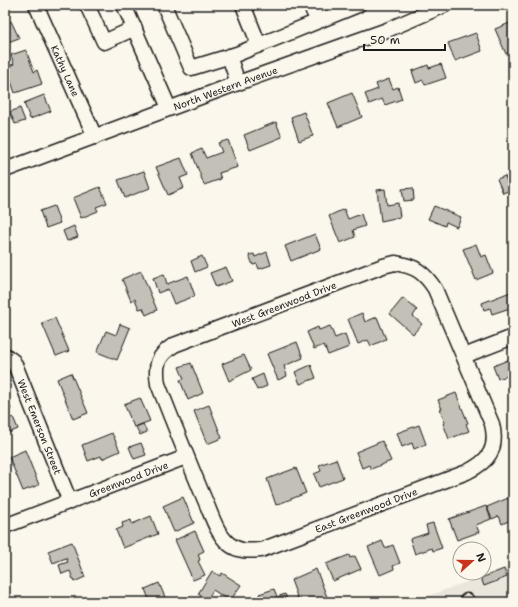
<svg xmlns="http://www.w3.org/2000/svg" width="518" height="607" font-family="'Shantell Sans',sans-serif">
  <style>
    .built { fill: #eae6dc }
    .building { fill: #c3c0b8; stroke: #1c1c1c }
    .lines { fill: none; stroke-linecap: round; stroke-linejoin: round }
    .minor-casing { stroke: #1c1c1c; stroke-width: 17 }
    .minor { stroke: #fbf7ec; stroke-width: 14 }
    .labels { text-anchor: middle; stroke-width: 4; stroke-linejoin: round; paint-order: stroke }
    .street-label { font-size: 10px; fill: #1c1c1c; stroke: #fbf7ec }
  </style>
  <rect width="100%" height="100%" fill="#fbf7ec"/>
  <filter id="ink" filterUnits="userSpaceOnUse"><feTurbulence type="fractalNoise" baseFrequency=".025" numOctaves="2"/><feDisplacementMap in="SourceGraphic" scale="8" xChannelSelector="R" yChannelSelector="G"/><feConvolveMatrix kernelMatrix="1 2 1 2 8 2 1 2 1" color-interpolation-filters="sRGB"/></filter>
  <g filter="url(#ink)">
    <!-- built -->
    <path class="built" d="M513,565V602H431L428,596Z"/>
    <!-- building -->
    <path class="building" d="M11,21L19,38L5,43V23Z
      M512,22L513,51L506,54L495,29Z
      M476,33L482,51L455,61L448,43Z
      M26,50L34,72L37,70L42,84L15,93L6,67L14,64L11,55Z
      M441,64L446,78L425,85L423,80L416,83L412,71L428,65L429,68Z
      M389,79L393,89L398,87L402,99L385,105L382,99L369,104L365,94L378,89L376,84Z
      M352,93L362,117L338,127L328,103Z
      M44,95L51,111L30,119L24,103Z
      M20,108L25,121L15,124L10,112Z
      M304,112L313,136L299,141L291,117Z
      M276,122L282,137L250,150L244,135Z
      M228,140L238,167L219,173L221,179L204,185L192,153L202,149L206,158L222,152L218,143Z
      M181,158L188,175L180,178L184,188L168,195L156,167Z
      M144,171L150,188L125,198L118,180Z
      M505,176L510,190L503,193L497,179Z
      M100,187L107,203L96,207L98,211L81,218L73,198Z
      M413,188L414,200L404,201L402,189Z
      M385,189L387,205L398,203L400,217L381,221L377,190Z
      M54,206L60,223L46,228L40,211Z
      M434,206L461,217L457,227L446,222L445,226L428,219Z
      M344,209L348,219L361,214L365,226L353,230L355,237L340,243L329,216Z
      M74,226L78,237L67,241L63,231Z
      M315,234L321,249L291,261L285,246Z
      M476,244L481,257L486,255L493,273L476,280L463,249Z
      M267,252L271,265L259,269L257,264L253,265L249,255L254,254L255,257Z
      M202,256L207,267L195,272L191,261Z
      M226,267L232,281L216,287L210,273Z
      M141,271L157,310L146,315L143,308L139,309L135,299L131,301L122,279Z
      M164,274L167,284L188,276L195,296L174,304L168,289L158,293L153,278Z
      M513,291V315L510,308L492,314L490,308L484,310L482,303Z
      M403,298L417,310L413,316L422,324L413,334L390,314Z
      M362,313L365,322L377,317L386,339L371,346L368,340L358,344L348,319Z
      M55,318L69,351L56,356L42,323Z
      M120,324L130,328L117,360L97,352L106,331L116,335Z
      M330,326L335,338L345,334L349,347L328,355L324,345L314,349L307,332L318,327L319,330Z
      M297,342L303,358L284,366L287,376L278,380L267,354Z
      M244,355L251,370L229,381L222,364Z
      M513,358V367L508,369L510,375L498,379L493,366Z
      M191,363L203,393L188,400L180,380L184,379L179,367Z
      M311,365L316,378L300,384L295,372Z
      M71,373L88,413L73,419L57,379Z
      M263,374L267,386L257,390L252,379Z
      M456,393L468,423L466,424L469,431L449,439L443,423H445L440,409H442L438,400Z
      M5,394L11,409L6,411L9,417L5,418Z
      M140,398L150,421L134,427L124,404Z
      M209,405L222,438L207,444L194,411Z
      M13,417L18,429L6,434L5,430V420Z
      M143,424L147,432L140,435L136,427Z
      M419,425L426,444L414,449L412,443L402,447L397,433Z
      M112,433L120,451L102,459L101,456L88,461L82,445Z
      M382,441L391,461L371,469L369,465L362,468L356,452Z
      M141,443L146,455L134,459L129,447Z
      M25,450L39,485L23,491L9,457Z
      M336,459L343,478L319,487L314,474L321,471L319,465Z
      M296,468L306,493L276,505L267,479Z
      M513,496V519L502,524L499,516L492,519L487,507Z
      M183,497L194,523L174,532L163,506Z
      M486,506L491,519L476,525L479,532L457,540L449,519Z
      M151,516L158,534L123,548L116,530L123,527L122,523L131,520L132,524Z
      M433,523L442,548L433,551L432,548L415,554L410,539L428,533L426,525Z
      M195,531L204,551L198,554L200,560L198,561L205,575L193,580L175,540Z
      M382,541L385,548L393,545L400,563L393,566L394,569L380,575L368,547Z
      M72,542L85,577L74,582L70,571L62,574L59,565L68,562L66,558L53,563L48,551Z
      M349,555L350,558L355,556L361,569L333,581L326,564Z
      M316,569L327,597L317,602H299L291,580Z
      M504,569L507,577L484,586L481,578Z
      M212,571L220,576L222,573L241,585L230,601L213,590L207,600L198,594Z
      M159,583L167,602H150L145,589Z
      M274,589L277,597L285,594L288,602H262L259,594Z"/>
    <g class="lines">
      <!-- minor casing -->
      <g class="minor-casing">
        <g id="minor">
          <path id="s1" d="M36,5L95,137"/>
          <path d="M87,5L104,42L135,28"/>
          <path d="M124,5L169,108"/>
          <path d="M164,5L191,68L237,54L358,5"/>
          <path d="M243,5L259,45"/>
          <path d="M310,5L318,21"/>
          <path d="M229,56L238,83"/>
          <path id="s2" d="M5,170L238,83L387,30L445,5"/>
          <path d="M395,263C415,266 424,272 435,289L492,424C498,449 489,461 467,472L261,550C249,551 239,552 229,544C216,533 211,513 204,498C188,460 173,422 158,384C155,365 157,356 174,345L383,266Z"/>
          <path id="s3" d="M5,355L13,361L16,367L70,502"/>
          <path d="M464,356L513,337"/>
          <path id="s4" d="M5,526L186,457"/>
          <path d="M467,601V602"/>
        </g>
      </g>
      <!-- minor -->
      <use href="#minor" class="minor"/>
    </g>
  </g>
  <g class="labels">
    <!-- street labels -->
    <g class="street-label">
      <text dy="4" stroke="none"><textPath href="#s1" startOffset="72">Kathy Lane</textPath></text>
      <text dy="4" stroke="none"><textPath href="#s2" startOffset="235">North Western Avenue</textPath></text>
      <text transform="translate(284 304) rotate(-21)" y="4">West Greenwood Drive</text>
      <text dy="4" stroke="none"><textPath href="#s3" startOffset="81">West Emerson Street</textPath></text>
      <text dy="4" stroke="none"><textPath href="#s4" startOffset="132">Greenwood Drive</textPath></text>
      <text transform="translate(366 510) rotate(-21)" y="4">East Greenwood Drive</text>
    </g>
  </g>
  <!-- margin -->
  <rect width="518" height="607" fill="none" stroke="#fbf7ec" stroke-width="20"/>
  <rect x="10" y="10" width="498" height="587" fill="none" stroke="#1c1c1c" stroke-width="1.5" filter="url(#ink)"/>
  <!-- north arrow -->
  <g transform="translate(472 561) rotate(69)"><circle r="19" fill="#fbf7ec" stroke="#a29f99"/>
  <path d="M0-3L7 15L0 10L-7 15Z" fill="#c8321e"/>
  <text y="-6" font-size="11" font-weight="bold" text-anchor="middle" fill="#1c1c1c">N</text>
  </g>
  <!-- scale -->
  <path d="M364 44v6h81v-6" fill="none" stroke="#1c1c1c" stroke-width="2"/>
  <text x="370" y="44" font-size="12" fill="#1c1c1c" stroke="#fbf7ec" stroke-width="3" paint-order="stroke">50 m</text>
</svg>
